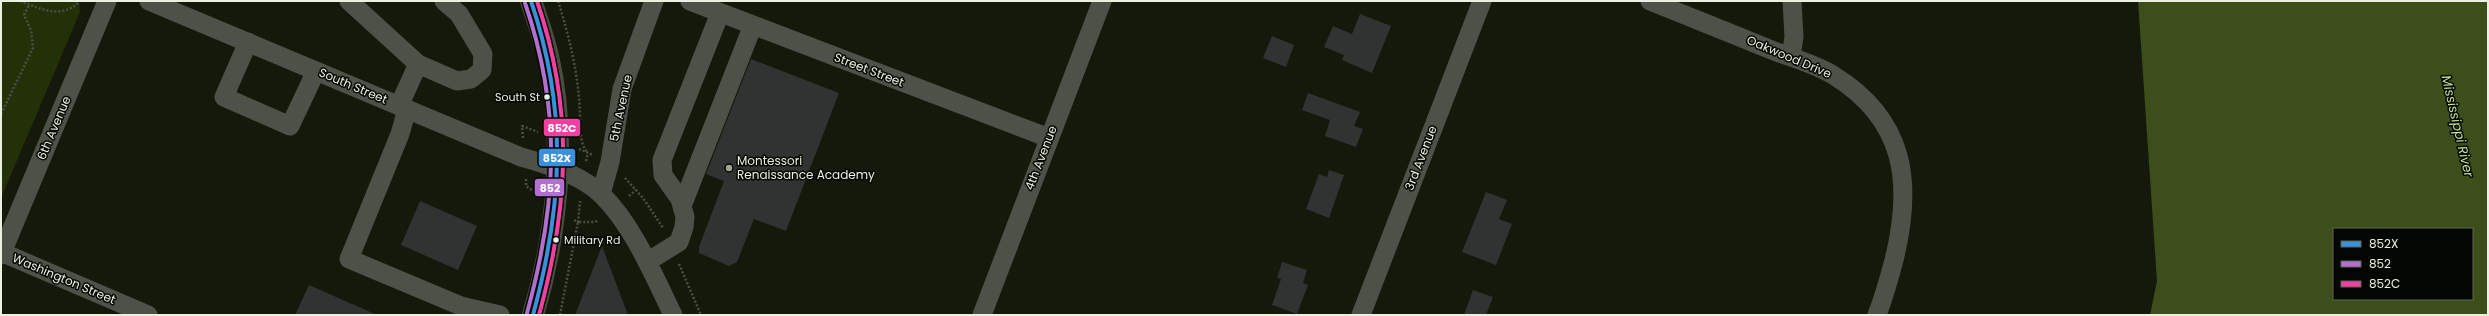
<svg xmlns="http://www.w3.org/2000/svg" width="2489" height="316" font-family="Poppins,sans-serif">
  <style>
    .green { fill: #243108 }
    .water { fill: #3c4e1a; fill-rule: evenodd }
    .building { fill: #303332 }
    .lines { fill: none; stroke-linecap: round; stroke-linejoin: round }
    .path { stroke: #4b4f46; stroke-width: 2.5; stroke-dasharray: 2 2; stroke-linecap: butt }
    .minor { stroke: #4d5147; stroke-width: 19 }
    .major { stroke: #494e41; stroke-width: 22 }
    .bus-1-casing { stroke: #040701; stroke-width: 7 }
    .bus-2-casing { stroke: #040701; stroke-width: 7 }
    .bus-3-casing { stroke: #040701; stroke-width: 7 }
    .bus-1 { stroke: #3a90db; stroke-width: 4 }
    .bus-2 { stroke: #b36fd0; stroke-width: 4 }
    .bus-3 { stroke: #f240a1; stroke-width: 4 }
    .bus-dot { fill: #eaf1e0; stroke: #040701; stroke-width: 1.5 }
    .poi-dot { fill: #9fa595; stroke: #040701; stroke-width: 1.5 }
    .labels { text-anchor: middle; stroke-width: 3; stroke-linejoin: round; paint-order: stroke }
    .bus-label { font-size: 11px; fill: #eaf1e0; stroke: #040701; text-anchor: end }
    .street-label { font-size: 12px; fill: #eaf1e0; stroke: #040701 }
    .poi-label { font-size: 12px; fill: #eaf1e0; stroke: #040701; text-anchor: start }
    .water-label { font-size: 13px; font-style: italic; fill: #c3e38f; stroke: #040701 }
    .line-badge { stroke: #040701; stroke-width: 1.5 }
    .badge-label { font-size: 11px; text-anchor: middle; font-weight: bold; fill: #fff }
  </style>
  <rect width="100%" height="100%" fill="#14190b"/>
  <!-- green -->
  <path class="green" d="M1,1H79L80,12L1,198Z"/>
  <!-- water -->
  <path class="water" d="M2138,1H2488V315H2150L2157,281ZM2334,229H2472V299H2334Z"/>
  <!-- building -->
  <path class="building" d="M1360,14L1391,26L1372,73L1342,60L1344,55L1324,47L1333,26L1352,34Z
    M1272,36L1294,45L1286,67L1263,58Z
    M751,59L839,93L786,231L754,219L737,262L729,266L699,253V247L724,181L706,174Z
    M1308,93L1360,112L1354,126L1363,129L1356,147L1325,136L1330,120L1302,110Z
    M1329,170L1344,175L1329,218L1306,209L1319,174L1327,177Z
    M1486,192L1507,200L1499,219L1512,224L1496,265L1462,252Z
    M420,201L477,226L458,270L401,245Z
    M602,246L628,315H575Z
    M1282,262L1307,270L1303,283L1308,285L1297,314L1272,305L1281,279L1277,278Z
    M309,285L377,315H295Z
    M1473,290L1493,297L1486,315H1464Z"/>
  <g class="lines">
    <!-- path -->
    <path class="path" d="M20,1C41,9 62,20 80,1
      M558,1C570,39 579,77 580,116C581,129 579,142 587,152
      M1,114L33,48L31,30L24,15L29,5
      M523,138L522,126L538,132
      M579,149L593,155
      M586,161L588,153
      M625,178L643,198L663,228
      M526,179V186L536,193
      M629,196L636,190
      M574,220L578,222L580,201
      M679,264L701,315
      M560,315L578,222H595L598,220"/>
    <!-- minor -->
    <path class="minor" d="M149,1L521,157C547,164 581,175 601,194C633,225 654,276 673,315
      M349,1L418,64L457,81L471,79L482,70L483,54L459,14L444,1
      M690,1L1049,138
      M1650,1C1692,18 1733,34 1774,51C1793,58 1815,64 1833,75C1906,120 1913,183 1894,260C1889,279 1884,297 1877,315
      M248,42L224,97L290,126L316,71
      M1791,57L1794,37L1792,1
      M399,106L418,64
      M407,109L400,134L349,259L461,306L500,315
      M601,194L610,162L622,89L654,1
      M682,206L753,25
      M1,252L148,315
      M1,255L107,1
      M647,262L679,242L684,227L685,217L680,199L663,175L662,160L720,13
      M982,315L1102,1
      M1361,315L1482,1"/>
    <!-- major -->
    <path class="major" d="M531,1C537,19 544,38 548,56C567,138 557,235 533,315"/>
    <!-- bus-1 casing -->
    <g class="bus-1-casing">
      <path id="bus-1" d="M531,1C568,111 563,204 533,315"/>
    </g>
    <!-- bus-2 casing -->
    <g class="bus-2-casing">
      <path id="bus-2" d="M525,3C562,111 557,204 527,313"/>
    </g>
    <!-- bus-3 casing -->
    <g class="bus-3-casing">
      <path id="bus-3" d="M537,1C574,110 569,205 539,315"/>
    </g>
    <!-- bus-1 -->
    <use href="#bus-1" class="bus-1"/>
    <!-- bus-2 -->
    <use href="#bus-2" class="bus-2"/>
    <!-- bus-3 -->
    <use href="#bus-3" class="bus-3"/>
  </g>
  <!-- markers -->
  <g class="bus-dot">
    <circle cx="547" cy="97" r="3.5"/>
    <circle cx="556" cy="240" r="3.5"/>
  </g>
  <circle class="poi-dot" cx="729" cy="168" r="4"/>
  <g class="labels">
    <!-- bus labels -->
    <g class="bus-label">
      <text x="540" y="101">South St</text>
      <text x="564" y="244" text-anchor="start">Military Rd</text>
    </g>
    <!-- street labels -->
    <g class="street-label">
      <text transform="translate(1789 57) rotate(23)" y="4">Oakwood Drive</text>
      <text transform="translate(869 70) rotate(21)" y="4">Street Street</text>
      <text transform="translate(353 86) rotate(23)" y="4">South Street</text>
      <text transform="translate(621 108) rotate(-78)" y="4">5th Avenue</text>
      <text transform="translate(54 128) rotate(-67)" y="4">6th Avenue</text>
      <text transform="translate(1041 158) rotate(-69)" y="4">4th Avenue</text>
      <text transform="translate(1421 158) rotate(-69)" y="4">3rd Avenue</text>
      <text transform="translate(64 279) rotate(23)" y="4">Washington Street</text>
    </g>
    <!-- poi labels -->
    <g class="poi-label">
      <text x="737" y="165">Montessori<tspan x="737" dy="14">Renaissance Academy</tspan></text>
    </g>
    <!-- water labels -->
    <g class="water-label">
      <text transform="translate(2458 126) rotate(77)" y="5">Mississippi River</text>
    </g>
  </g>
  <g class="line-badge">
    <rect x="543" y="118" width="38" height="19" rx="4" fill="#f240a1"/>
    <rect x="538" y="148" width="38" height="19" rx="4" fill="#3a90db"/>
    <rect x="534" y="178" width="31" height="19" rx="4" fill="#b36fd0"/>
  </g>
  <g class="badge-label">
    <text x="562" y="132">852C</text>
    <text x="557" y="162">852X</text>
    <text x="550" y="192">852</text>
  </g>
  <!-- border -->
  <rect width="2489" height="316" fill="none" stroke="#eaf1e0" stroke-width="4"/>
  <!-- legend -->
  <rect x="2333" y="228" width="140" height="72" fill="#040701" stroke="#60655a"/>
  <rect x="2341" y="241" width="20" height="6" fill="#3a90db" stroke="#60655a"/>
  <text x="2369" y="248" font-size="12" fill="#eaf1e0">852X</text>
  <rect x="2341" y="261" width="20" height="6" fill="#b36fd0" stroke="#60655a"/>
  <text x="2369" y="268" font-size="12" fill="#eaf1e0">852</text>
  <rect x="2341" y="281" width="20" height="6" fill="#f240a1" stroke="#60655a"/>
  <text x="2369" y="288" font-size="12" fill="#eaf1e0">852C</text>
</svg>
